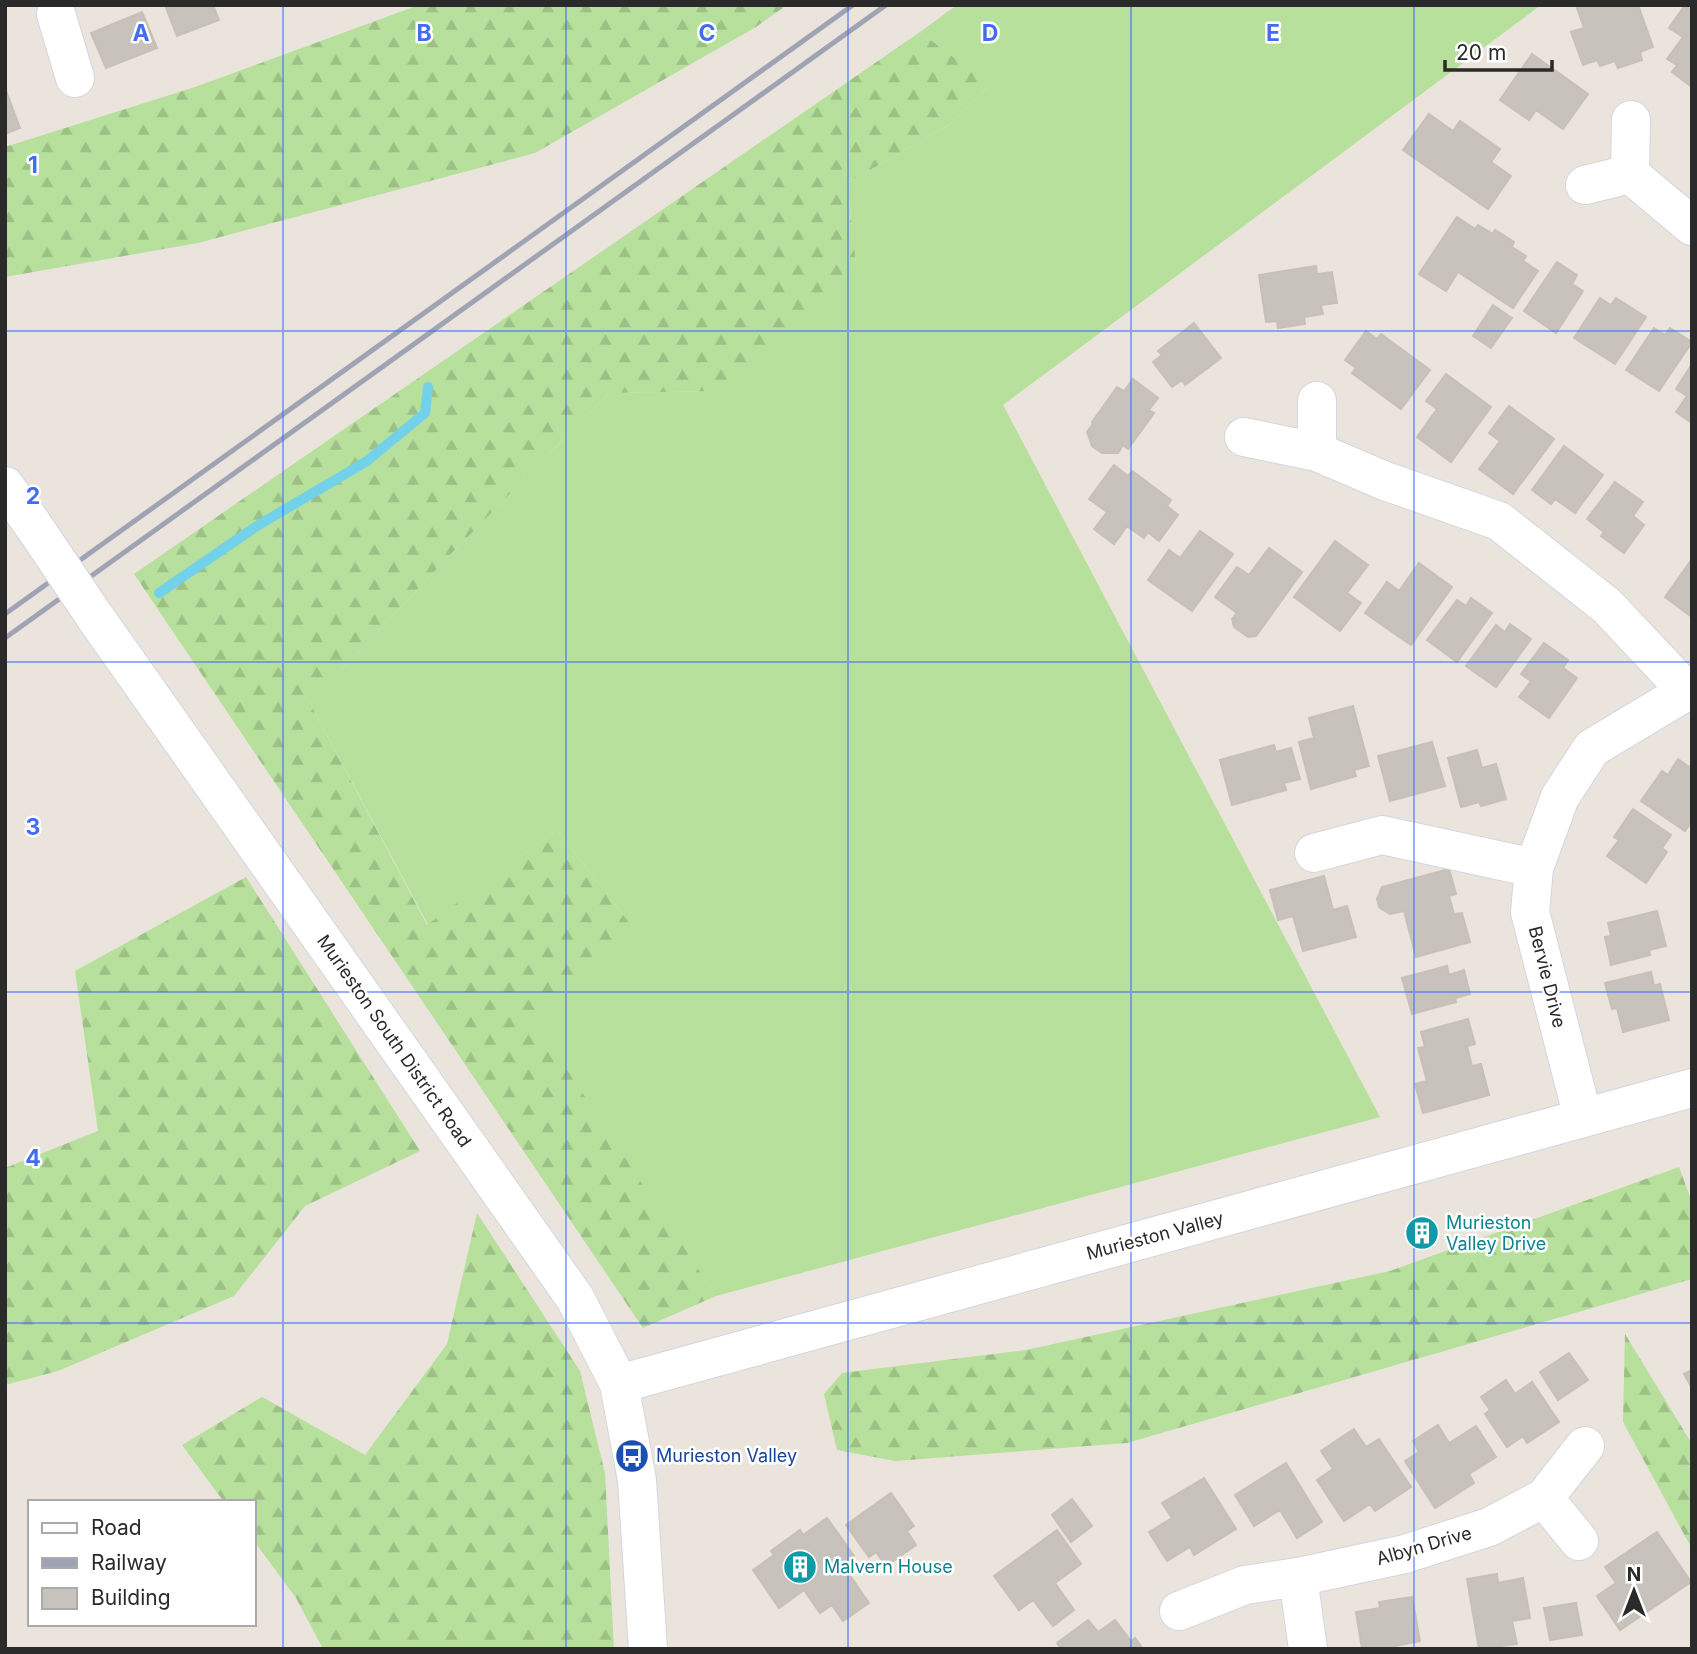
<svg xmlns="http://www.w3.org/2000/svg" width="1697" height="1654" font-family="Inter,sans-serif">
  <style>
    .grass { fill: #b6e09b }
    .forest { fill: url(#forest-firs) }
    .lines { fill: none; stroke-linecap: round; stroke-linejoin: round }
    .stream { stroke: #73d1ea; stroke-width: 10 }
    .building { fill: #c7c2bb; stroke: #c7c0b6; stroke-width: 2 }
    .minor-casing { stroke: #d2d6e2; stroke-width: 40 }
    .minor { stroke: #fff; stroke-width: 38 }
    .rail { stroke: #9fa3b3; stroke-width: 5 }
    .minor-bridge-casing { stroke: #d2d6e2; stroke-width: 40; stroke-linecap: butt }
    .minor-bridge { stroke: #fff; stroke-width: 38 }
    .grid { fill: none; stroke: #426df2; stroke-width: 2; stroke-opacity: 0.55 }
    .labels { text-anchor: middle; stroke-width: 5; stroke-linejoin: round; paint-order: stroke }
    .street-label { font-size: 18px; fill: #2a2a2a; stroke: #fff }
    .culture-label { font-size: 18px; fill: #0d838f; stroke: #fff; text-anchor: start }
    .transit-label { font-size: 18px; fill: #164399; stroke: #fff; text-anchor: start }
    .grid-label { font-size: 23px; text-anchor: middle; font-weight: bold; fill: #426df2; stroke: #fff; stroke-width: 5; stroke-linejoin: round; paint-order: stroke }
  </style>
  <defs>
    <pattern id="forest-firs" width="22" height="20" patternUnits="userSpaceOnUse" patternTransform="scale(1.75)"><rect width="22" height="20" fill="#b6e09b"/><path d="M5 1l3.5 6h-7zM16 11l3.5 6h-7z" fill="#9dc086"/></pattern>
  </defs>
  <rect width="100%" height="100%" fill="#ebe4dc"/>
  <!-- grass -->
  <path class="grass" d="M957,5H1541L1003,405L1380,1117L716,1296L534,1021L635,930L557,830L428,925L310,703L451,554L609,393L716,391L856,263L847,183L949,125L989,86L920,32Z"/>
  <!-- forest -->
  <path class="forest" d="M419,5H787L756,27L535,153L198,243L5,277V147L195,87Z
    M920,32L990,85L949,125L847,183L856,263L789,336L716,391L609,393L451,554L310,703L427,925L557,830L635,930L535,1021L716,1296L643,1328L134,574Z
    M246,877L420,1151L305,1206L234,1296L58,1371L5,1385V1168L98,1131L75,971Z
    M1679,1167L1692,1202V1279L1127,1443L895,1461L837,1450L824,1394L842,1373L1026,1350L1390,1271Z
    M477,1213L580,1371L605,1473L614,1649H323L296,1598L254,1541V1502H224L182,1445L262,1397L365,1455L447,1344Z
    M1625,1334L1692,1444V1549L1623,1422Z"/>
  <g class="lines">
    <!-- stream -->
    <path class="stream" d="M159,593L257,526L367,461L425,413L428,387"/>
  </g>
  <!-- building -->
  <path class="building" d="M165,5H213L219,20L177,36Z
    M1576,5H1638L1653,47L1640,52L1642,60L1618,68L1615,61L1600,66L1597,60L1583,65L1571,32L1584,28Z
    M1685,5H1692V87L1672,72L1677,65L1667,59L1683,37L1669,28Z
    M142,12L157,48L106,68L91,33Z
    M1532,54L1588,94L1563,129L1536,110L1529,120L1500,100Z
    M5,88L20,128L5,134Z
    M1429,114L1453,131L1460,121L1500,149L1491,162L1511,176L1488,209L1403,150Z
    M1457,217L1475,229L1478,225L1493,234L1495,230L1514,242L1512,247L1526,256L1523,261L1538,271L1513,308L1458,272L1446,291L1419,274Z
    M1557,262L1577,275L1572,284L1583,291L1556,333L1524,311Z
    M1316,266L1317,274L1332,272L1337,303L1321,305L1323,314L1304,317L1305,324L1278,328L1277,321L1266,322L1259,275Z
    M1600,298L1611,305L1616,298L1646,317L1615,364L1574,338Z
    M1493,305L1512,318L1491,348L1473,336Z
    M1194,323L1221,358L1185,385L1182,380L1172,387L1153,362L1162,355L1158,351Z
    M1654,328L1665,335L1670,328L1692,342L1659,391L1626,370Z
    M1366,331L1377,339L1381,334L1430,370L1401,409L1352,373L1356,368L1345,360Z
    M1692,364V423L1676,412L1687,396L1676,389Z
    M1446,374L1491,407L1451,462L1417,437L1437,409L1426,401Z
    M1133,379L1158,398L1149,410L1154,413L1128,449L1123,445L1118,453H1102L1092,446L1087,432L1093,424L1092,422L1117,387L1124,391Z
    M1509,406L1554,439L1513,494L1479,469L1500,441L1489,433Z
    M1564,446L1603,475L1575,513L1555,499L1551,504L1532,490Z
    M1114,465L1128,476L1132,471L1171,500L1167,506L1178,515L1159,541L1148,532L1144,538L1127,526L1114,544L1094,529L1107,512L1089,499Z
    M1615,482L1643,502L1633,516L1644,525L1624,553L1601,536L1604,532L1587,519Z
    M1200,531L1233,554L1192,611L1148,580L1169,550L1180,558Z
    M1335,541L1368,565L1347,593L1361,603L1340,631L1294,597Z
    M1269,548L1302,572L1256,636L1248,637L1234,627L1232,619L1237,613L1215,597L1237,567L1249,575Z
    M1692,559V617L1665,597Z
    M1419,563L1452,587L1411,645L1365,613L1387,582L1399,591Z
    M1471,598L1492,613L1457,662L1427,640L1457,600L1466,606Z
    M1510,624L1531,639L1496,687L1466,666L1496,625L1505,632Z
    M1544,643L1568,660L1563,668L1577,678L1549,718L1519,697L1531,681L1521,674Z
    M1353,706L1369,766L1354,770L1356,776L1311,789L1299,742L1314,738L1309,718Z
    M1432,742L1445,786L1390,801L1378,756Z
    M1274,745L1276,752L1291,748L1300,779L1284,783L1286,790L1232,805L1220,760Z
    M1477,750L1482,768L1496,764L1506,799L1481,806L1479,802L1461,807L1448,758Z
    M1678,759L1692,769V821L1685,831L1641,801L1662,771L1668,775Z
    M1633,809L1671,835L1662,848L1667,852L1646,883L1607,856L1619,840L1614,837Z
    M1449,869L1456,894L1449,896L1454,914L1462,913L1470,942L1416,957L1404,911L1390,914L1379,907L1377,899L1382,887Z
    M1324,876L1333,910L1347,906L1356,937L1303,951L1293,916L1278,920L1270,890Z
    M1657,911L1666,946L1649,950L1650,955L1611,965L1605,937L1611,936L1608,923Z
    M1447,966L1449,975L1464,970L1470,994L1455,998L1456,1002L1412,1014L1402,978Z
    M1651,972L1654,986L1660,984L1669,1020L1623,1032L1617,1008L1612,1009L1605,983Z
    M1468,1019L1475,1044L1467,1046L1472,1066L1481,1064L1489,1095L1423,1113L1415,1084L1427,1081L1418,1048L1425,1047L1421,1032Z
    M1428,1223L1431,1238L1415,1242L1412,1227Z
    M1569,1353L1588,1380L1558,1400L1540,1372Z
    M1692,1370V1388L1684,1374Z
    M1506,1380L1515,1394L1532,1382L1559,1422L1527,1443L1523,1436L1507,1447L1485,1414L1490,1410L1481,1397Z
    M1438,1425L1449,1443L1476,1426L1496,1457L1469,1474L1474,1483L1435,1508L1405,1461L1419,1452L1413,1441Z
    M1354,1429L1366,1447L1379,1439L1411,1487L1375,1511L1370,1504L1344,1521L1317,1480L1333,1469L1321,1451Z
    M1286,1463L1322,1522L1297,1538L1280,1510L1254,1526L1235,1495Z
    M1204,1478L1236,1529L1194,1555L1190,1547L1167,1561L1149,1532L1172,1518L1162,1503Z
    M891,1493L914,1526L907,1531L916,1545L886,1566L876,1552L869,1557L846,1525Z
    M1072,1499L1092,1526L1071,1542L1052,1515Z
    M827,1518L854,1556L842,1564L869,1603L843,1621L832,1605L820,1613L804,1590L779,1608L753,1570L774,1555L771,1551L800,1530L803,1535Z
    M1057,1530L1081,1564L1055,1583L1074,1610L1053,1626L1033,1600L1019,1610L994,1576Z
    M1657,1532L1691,1582L1620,1630L1597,1596L1616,1583L1605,1567Z
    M1497,1574L1498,1583L1523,1578L1530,1618L1512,1621L1517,1644L1479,1649L1467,1579Z
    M1412,1597L1420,1641L1395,1646V1649H1362L1356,1612L1380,1608L1379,1602Z
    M1576,1603L1582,1635L1550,1640L1544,1608Z
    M1088,1620L1098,1632L1115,1620L1131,1641L1135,1638L1143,1649H1061L1057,1643Z"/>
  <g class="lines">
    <!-- minor casing -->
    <g class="minor-casing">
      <path id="minor" d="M56,14L75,78
        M1630,174L1692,226
        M1630,174L1631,120
        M1585,185L1630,174
        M1317,401V452
        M1244,437L1317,452L1385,481L1499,521L1607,606L1687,691L1592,748L1560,797L1534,868L1530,912L1583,1118
        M5,486L33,525
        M95,617L575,1298L619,1384L637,1480L648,1649
        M1314,853L1382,835L1534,868
        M619,1384L1692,1088
        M1579,1541L1544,1498L1585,1446
        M1298,1577L1308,1649
        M1179,1611L1245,1585L1298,1577L1405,1554L1489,1527L1544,1498"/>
    </g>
    <!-- minor -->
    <use href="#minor" class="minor"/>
    <!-- rail -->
    <path class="rail" d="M5,614L853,5
      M5,638L886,5"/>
    <!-- minor-bridge casing -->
    <g class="minor-bridge-casing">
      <path id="minor-bridge" d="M33,525L95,617"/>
    </g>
    <!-- minor-bridge -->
    <use href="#minor-bridge" class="minor-bridge"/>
  </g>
  <!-- grid -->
  <path class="grid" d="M283,5V1649M566,5V1649M848,5V1649M1131,5V1649M1414,5V1649M5,331H1692M5,662H1692M5,992H1692M5,1323H1692"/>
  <!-- icons -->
  <defs>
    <g id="building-disc" transform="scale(1.75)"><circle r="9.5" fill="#0f9aa8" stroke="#fff"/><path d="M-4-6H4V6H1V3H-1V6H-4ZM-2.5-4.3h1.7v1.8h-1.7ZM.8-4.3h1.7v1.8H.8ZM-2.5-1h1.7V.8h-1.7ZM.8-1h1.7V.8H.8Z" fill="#fff"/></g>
    <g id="bus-disc" transform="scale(1.75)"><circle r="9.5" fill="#1a4fb4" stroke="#fff"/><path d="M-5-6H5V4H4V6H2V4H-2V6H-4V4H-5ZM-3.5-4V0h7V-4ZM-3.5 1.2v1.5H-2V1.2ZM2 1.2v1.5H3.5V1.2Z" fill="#fff"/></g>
  </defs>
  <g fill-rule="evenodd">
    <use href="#building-disc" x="1422" y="1233"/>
    <use href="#bus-disc" x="632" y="1456"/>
    <use href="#building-disc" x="800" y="1567"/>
  </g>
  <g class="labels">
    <!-- street labels -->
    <g class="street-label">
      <text transform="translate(1547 977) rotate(76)" y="6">Bervie Drive</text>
      <text transform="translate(394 1041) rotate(55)" y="6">Murieston South District Road</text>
      <text transform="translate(1155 1236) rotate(-15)" y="6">Murieston Valley</text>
      <text transform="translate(1424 1546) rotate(-16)" y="6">Albyn Drive</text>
    </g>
    <!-- culture labels -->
    <g class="culture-label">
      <text x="1446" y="1229">Murieston<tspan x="1446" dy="21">Valley Drive</tspan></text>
      <text x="824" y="1573">Malvern House</text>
    </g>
    <!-- transit labels -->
    <g class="transit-label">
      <text x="656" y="1462">Murieston Valley</text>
    </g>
  </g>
  <g class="grid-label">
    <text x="141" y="41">A</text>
    <text x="424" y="41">B</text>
    <text x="707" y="41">C</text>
    <text x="990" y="41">D</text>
    <text x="1273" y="41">E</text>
    <text x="33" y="173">1</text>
    <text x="33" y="504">2</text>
    <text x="33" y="835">3</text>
    <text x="33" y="1166">4</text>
  </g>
  <!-- border -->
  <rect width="1697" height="1654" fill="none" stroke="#2a2a2a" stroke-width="14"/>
  <!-- legend -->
  <rect x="28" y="1500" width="228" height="126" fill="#ffffff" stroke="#aaaaaa" stroke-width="2"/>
  <rect x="42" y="1523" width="35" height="10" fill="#ffffff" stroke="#aaaaaa" stroke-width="2"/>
  <text x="91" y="1535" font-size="21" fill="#2a2a2a">Road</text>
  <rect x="42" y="1558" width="35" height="10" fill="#9fa3b3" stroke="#aaaaaa" stroke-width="2"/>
  <text x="91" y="1570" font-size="21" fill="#2a2a2a">Railway</text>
  <rect x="42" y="1588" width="35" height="21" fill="#c7c2bb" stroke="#aaaaaa" stroke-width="2"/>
  <text x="91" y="1605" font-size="21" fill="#2a2a2a">Building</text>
  <!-- north arrow -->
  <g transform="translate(1634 1591)" stroke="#ffffff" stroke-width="5" paint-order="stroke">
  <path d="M0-5L12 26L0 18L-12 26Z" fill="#2a2a2a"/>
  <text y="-10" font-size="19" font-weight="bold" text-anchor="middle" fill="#2a2a2a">N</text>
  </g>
  <!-- scale -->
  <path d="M1445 60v10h107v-10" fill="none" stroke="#2a2a2a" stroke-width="3.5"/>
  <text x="1456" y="60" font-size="21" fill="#2a2a2a" stroke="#ffffff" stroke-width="5" paint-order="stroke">20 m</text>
</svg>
